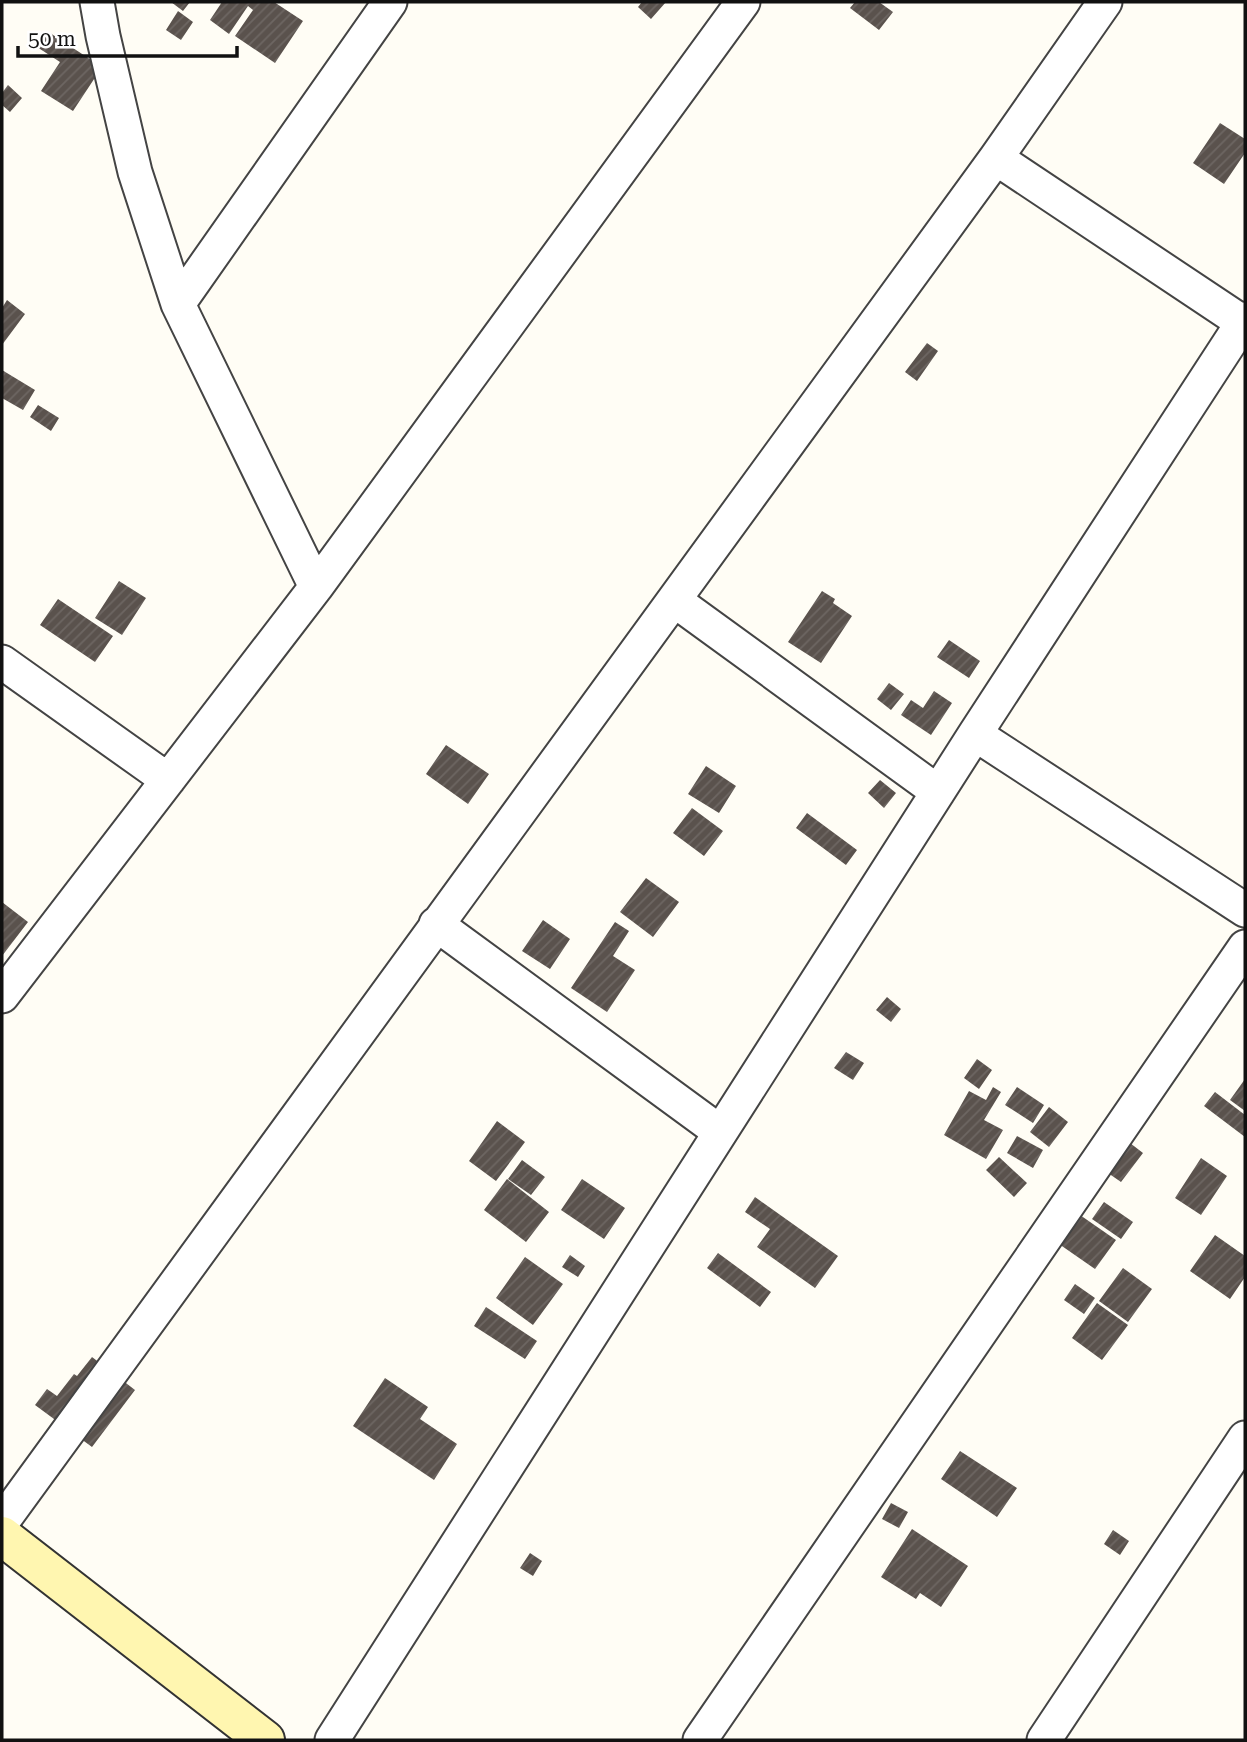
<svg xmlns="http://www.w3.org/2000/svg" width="1247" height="1742" font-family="'Roboto Serif',serif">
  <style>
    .building { fill: url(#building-hatch) }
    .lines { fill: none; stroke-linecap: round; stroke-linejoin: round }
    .street-casing { stroke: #444; stroke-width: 37 }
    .secondary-casing { stroke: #333; stroke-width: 42 }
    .street { stroke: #fff; stroke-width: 33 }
    .secondary { stroke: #fff6b0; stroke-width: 38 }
  </style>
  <defs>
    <pattern id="building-hatch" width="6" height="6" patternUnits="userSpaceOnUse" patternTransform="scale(1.75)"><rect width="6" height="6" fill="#5a524d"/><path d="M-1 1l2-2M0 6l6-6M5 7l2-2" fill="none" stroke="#6d6662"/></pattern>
  </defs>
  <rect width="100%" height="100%" fill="#fffdf5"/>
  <!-- building -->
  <path class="building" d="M171,2H190L183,11Z
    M222,2H274L303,21L275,63L235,36L253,10L248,6L229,34L210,20Z
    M642,2H666L651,19L638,7Z
    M855,2H879L893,12L879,30L850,8Z
    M178,11L193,22L181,40L166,30Z
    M47,31L102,67L73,111L41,91L60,62L37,47Z
    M8,85L22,98L10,112L2,105V93Z
    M1220,123L1245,139V153L1224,184L1193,163Z
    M7,300L25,314L2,345V308Z
    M927,343L938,351L917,381L905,372Z
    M2,370L35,390L23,410L2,398Z
    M38,405L59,418L51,431L30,417Z
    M119,581L146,598L122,635L95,618Z
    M822,591L835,599L833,603L852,616L821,663L788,642Z
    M58,599L113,636L95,662L40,625Z
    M949,640L980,661L969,678L937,657Z
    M889,683L904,694L891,710L877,699Z
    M934,691L952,703L931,735L901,715L911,700L923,708Z
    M446,745L489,774L468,804L426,774Z
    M706,766L736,786L719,813L688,794Z
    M880,780L896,793L884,808L868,793Z
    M692,808L723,831L704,856L673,833Z
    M807,813L857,850L846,865L796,828Z
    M646,878L679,902L653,937L620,912Z
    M2,902L28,922L2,956Z
    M543,920L570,939L550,969L522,951Z
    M615,922L629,931L613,956L635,970L607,1012L571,988Z
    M887,997L901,1009L891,1022L876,1010Z
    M846,1052L864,1063L853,1080L834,1068Z
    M977,1059L992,1070L979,1089L964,1078Z
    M1245,1079V1111L1230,1100Z
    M993,1087L1001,1092L984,1120L1003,1130L986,1159L944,1135L969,1091L986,1100Z
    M1017,1087L1044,1105L1033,1123L1005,1105Z
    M1215,1092L1245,1115V1137L1204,1106Z
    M1049,1107L1068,1122L1049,1147L1030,1132Z
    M497,1121L525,1142L496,1181L469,1161Z
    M1017,1136L1043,1150L1033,1168L1007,1153Z
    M1130,1143L1143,1153L1121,1182L1108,1173Z
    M999,1157L1027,1183L1014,1197L986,1170Z
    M1201,1158L1227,1176L1201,1215L1175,1198Z
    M522,1160L545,1177L531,1195L508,1179Z
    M507,1179L549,1212L526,1242L484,1210Z
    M582,1179L625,1208L604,1239L561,1210Z
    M755,1197L838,1256L815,1288L757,1247L770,1229L745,1212Z
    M1104,1202L1133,1222L1121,1239L1092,1219Z
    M1080,1215L1116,1240L1095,1269L1059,1244Z
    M1215,1235L1245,1256V1277L1230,1299L1190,1271Z
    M718,1253L771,1292L760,1307L707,1268Z
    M570,1255L585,1266L578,1277L562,1267Z
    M525,1257L563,1284L533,1325L496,1298Z
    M1123,1268L1152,1289L1128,1322L1099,1301Z
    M1075,1284L1095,1298L1084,1314L1064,1300Z
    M1097,1303L1128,1325L1102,1360L1072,1338Z
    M486,1307L537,1341L525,1359L474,1326Z
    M92,1357L135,1390L92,1447L35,1405L47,1389L57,1396L74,1374L77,1376Z
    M385,1378L428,1407L420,1419L457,1444L434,1480L353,1426Z
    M960,1451L1017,1488L997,1517L941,1479Z
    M891,1503L908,1512L899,1528L882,1519Z
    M912,1529L968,1566L941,1607L920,1593L916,1599L881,1577Z
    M1113,1530L1129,1541L1120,1555L1104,1544Z
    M530,1553L542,1561L533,1576L520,1568Z"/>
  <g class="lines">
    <!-- street casing -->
    <g class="street-casing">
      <path id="street" d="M97,2L103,36L135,172L178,304L316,587
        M996,158L1245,324
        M178,304L390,2
        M674,600L938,792
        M2,662L168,780
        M975,734L1245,910
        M436,924L720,1132
        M2,996L316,587L743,2
        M2,1522L996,158L1105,2
        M332,1740L975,734L1245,319
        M700,1740L1245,947
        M1044,1740L1245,1438"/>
    </g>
    <!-- secondary casing -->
    <g class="secondary-casing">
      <path id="secondary" d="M2,1536L265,1740"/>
    </g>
    <!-- street -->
    <use href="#street" class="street"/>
    <!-- secondary -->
    <use href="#secondary" class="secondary"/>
  </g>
  <!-- border -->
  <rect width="1247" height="1742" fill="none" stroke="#111111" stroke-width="7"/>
  <!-- scale -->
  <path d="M18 46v10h219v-10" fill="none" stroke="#111111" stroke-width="3.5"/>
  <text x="28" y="46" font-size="21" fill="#111111" stroke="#ffffff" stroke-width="5" paint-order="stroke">50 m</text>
</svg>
